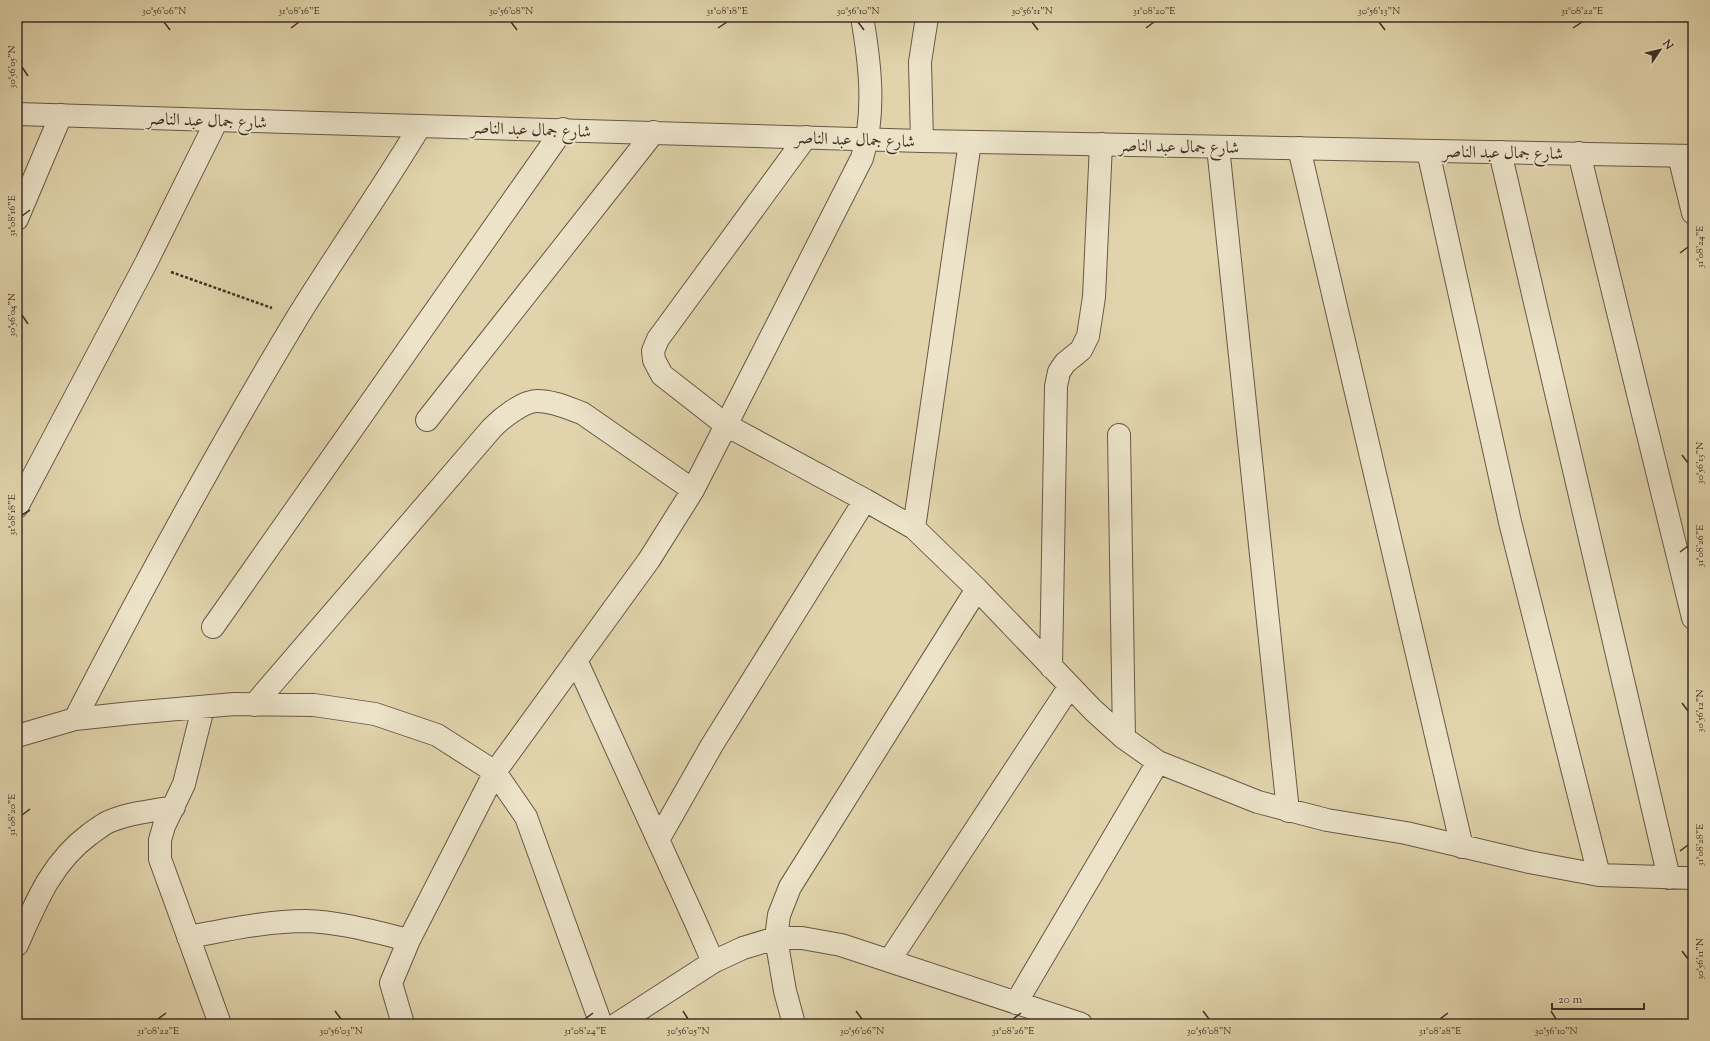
<svg xmlns="http://www.w3.org/2000/svg" width="1710" height="1041" font-family="'Sorts Mill Goudy',Amiri,serif">
  <style>
    .lines { fill: none; stroke-linecap: round; stroke-linejoin: round }
    .minor-casing { stroke: #685846; stroke-width: 24 }
    .tertiary-casing { stroke: #685846; stroke-width: 24 }
    .path { stroke: #3f2f24; stroke-width: 2.5; stroke-dasharray: 3 2; stroke-linecap: butt }
    .minor { stroke: #ece3c9; stroke-width: 22 }
    .tertiary { stroke: #ece3c9; stroke-width: 22 }
    .ticks { fill: none; stroke: #3f2f24; stroke-width: 1.5 }
    .labels { text-anchor: middle; stroke-width: 3.5; stroke-linejoin: round; paint-order: stroke }
    .street-label { font-size: 17px; fill: #3f2f24; stroke: #ece3c9 }
    .neatline { fill: none; stroke: #3f2f24; stroke-width: 1.5 }
    .ticks-label { font-size: 10px; text-anchor: middle; fill: #3f2f24 }
  </style>
  <rect width="100%" height="100%" fill="#e1d4ac"/>
  <filter id="stains"><feTurbulence type="fractalNoise" baseFrequency=".005" numOctaves="4"/><feColorMatrix values="0 0 0 0 .2 0 0 0 0 .09 0 0 0 0 .02 0 0 0 .5 -.17"/></filter>
  <radialGradient id="worn" r=".72"><stop offset=".6" stop-color="#630" stop-opacity="0"/><stop offset="1" stop-color="#630" stop-opacity=".3"/></radialGradient>
  <g class="lines">
    <!-- minor casing -->
    <g class="minor-casing">
      <path id="minor" d="M806,137L658,339L653,351L654,360L662,375L726,425L865,500L914,528L977,589L1093,710L1124,738L1158,762L1258,802L1327,820L1406,833L1529,862L1599,875L1693,878
        M922,141L920,62L927,17
        M1218,147L1288,811
        M1299,148L1462,847
        M1428,151L1510,522L1599,875
        M1500,152L1669,878
        M1579,153L1693,618
        M1679,156L1693,213
        M17,219L61,115
        M427,420L654,132
        M1119,435L1124,738
        M17,507L146,263L217,120
        M914,528L970,142
        M213,627L563,129
        M576,660L696,923L713,962
        M1051,667L1056,386L1059,372L1065,363L1081,350L1088,336L1094,297L1101,144
        M254,705L492,428C502,418 523,401 537,401C553,401 568,408 582,413L693,490
        M203,708L184,784L164,826L160,840V859L220,1024
        M75,719C145,583 218,449 297,318C337,253 381,191 420,126
        M17,736L75,719L132,713L234,704L314,705L375,714L437,735L495,772L526,817L601,1024
        M658,840L712,745L865,500
        M188,937C227,930 266,921 306,921C341,922 375,932 409,940
        M17,945C36,902 51,863 90,834C96,830 102,825 108,822C129,813 151,811 174,807
        M889,961L1070,686
        M1016,1003L1158,762
        M403,1024L391,983L409,940L495,772L649,560L693,490L862,158C876,113 870,63 862,17
        M617,1024L713,962L743,948L776,938H802L841,945L1081,1024
        M794,1024L785,991L776,938L779,915L790,887L977,589"/>
    </g>
    <!-- tertiary casing -->
    <g class="tertiary-casing">
      <path id="tertiary" d="M17,114L922,141L1693,156"/>
    </g>
    <!-- path -->
    <path class="path" d="M171,272L272,308"/>
    <!-- minor -->
    <use href="#minor" class="minor"/>
    <!-- tertiary -->
    <use href="#tertiary" class="tertiary"/>
  </g>
  <!-- ticks -->
  <path class="ticks" d="M164,22L170,30M511,22L517,30M858,22L864,30M1032,22L1038,30M1379,22L1385,30M291,28L299,22M718,28L727,22M1146,28L1154,22M1573,28L1582,22M22,67L28,76M22,216L30,210M1680,253L1688,247M22,315L28,324M1682,455L1688,463M22,515L30,510M1680,552L1688,546M1682,703L1688,711M22,815L30,809M1680,851L1688,845M1682,951L1688,959M335,1011L341,1019M683,1011L688,1019M856,1011L862,1019M1203,1011L1209,1019M1551,1011L1556,1019M158,1019L166,1013M585,1019L593,1013M1013,1019L1021,1013M1440,1019L1448,1013"/>
  <g class="labels">
    <!-- street labels -->
    <g class="street-label">
      <text transform="translate(207 120) rotate(2)" y="6">شارع جمال عبد الناصر</text>
      <text transform="translate(531 129) rotate(2)" y="6">شارع جمال عبد الناصر</text>
      <text transform="translate(855 139) rotate(2)" y="6">شارع جمال عبد الناصر</text>
      <text transform="translate(1179 146) rotate(1)" y="6">شارع جمال عبد الناصر</text>
      <text transform="translate(1503 152) rotate(1)" y="6">شارع جمال عبد الناصر</text>
    </g>
  </g>
  <!-- margin -->
  <rect width="1710" height="1041" fill="none" stroke="#e1d4ac" stroke-width="44"/>
  <!-- north arrow -->
  <g transform="translate(1660 50) rotate(55)" stroke="#ece3c9" stroke-width="3" paint-order="stroke">
  <path d="M0-3L7 15L0 10L-7 15Z" fill="#3f2f24"/>
  <text y="-6" font-size="11" font-weight="bold" text-anchor="middle" fill="#3f2f24">N</text>
  </g>
  <!-- scale -->
  <path d="M1552 1003v6h92v-6" fill="none" stroke="#3f2f24" stroke-width="2"/>
  <text x="1558" y="1003" font-size="12" fill="#3f2f24" stroke="#ece3c9" stroke-width="3" paint-order="stroke">20 m</text>
  <rect x="22" y="22" width="1666" height="997" class="neatline"/>
  <g class="ticks-label">
    <text x="164" y="14">30°56'06"N</text>
    <text x="299" y="14">31°08'16"E</text>
    <text x="511" y="14">30°56'08"N</text>
    <text x="727" y="14">31°08'18"E</text>
    <text x="858" y="14">30°56'10"N</text>
    <text x="1032" y="14">30°56'11"N</text>
    <text x="1154" y="14">31°08'20"E</text>
    <text x="1379" y="14">30°56'13"N</text>
    <text x="1582" y="14">31°08'22"E</text>
    <text transform="translate(11 67) rotate(-90)" y="4">30°56'05"N</text>
    <text transform="translate(11 216) rotate(-90)" y="4">31°08'16"E</text>
    <text transform="translate(1699 247) rotate(-90)" y="4">31°08'24"E</text>
    <text transform="translate(11 315) rotate(-90)" y="4">30°56'04"N</text>
    <text transform="translate(1699 463) rotate(-90)" y="4">30°56'13"N</text>
    <text transform="translate(11 515) rotate(-90)" y="4">31°08'18"E</text>
    <text transform="translate(1699 546) rotate(-90)" y="4">31°08'26"E</text>
    <text transform="translate(1699 711) rotate(-90)" y="4">30°56'12"N</text>
    <text transform="translate(11 815) rotate(-90)" y="4">31°08'20"E</text>
    <text transform="translate(1699 845) rotate(-90)" y="4">31°08'28"E</text>
    <text transform="translate(1699 959) rotate(-90)" y="4">30°56'11"N</text>
    <text x="158" y="1034">31°08'22"E</text>
    <text x="341" y="1034">30°56'03"N</text>
    <text x="585" y="1034">31°08'24"E</text>
    <text x="688" y="1034">30°56'05"N</text>
    <text x="862" y="1034">30°56'06"N</text>
    <text x="1013" y="1034">31°08'26"E</text>
    <text x="1209" y="1034">30°56'08"N</text>
    <text x="1440" y="1034">31°08'28"E</text>
    <text x="1556" y="1034">30°56'10"N</text>
  </g>
  <rect width="100%" height="100%" filter="url(#stains)"/>
  <rect width="100%" height="100%" fill="url(#worn)"/>
</svg>
